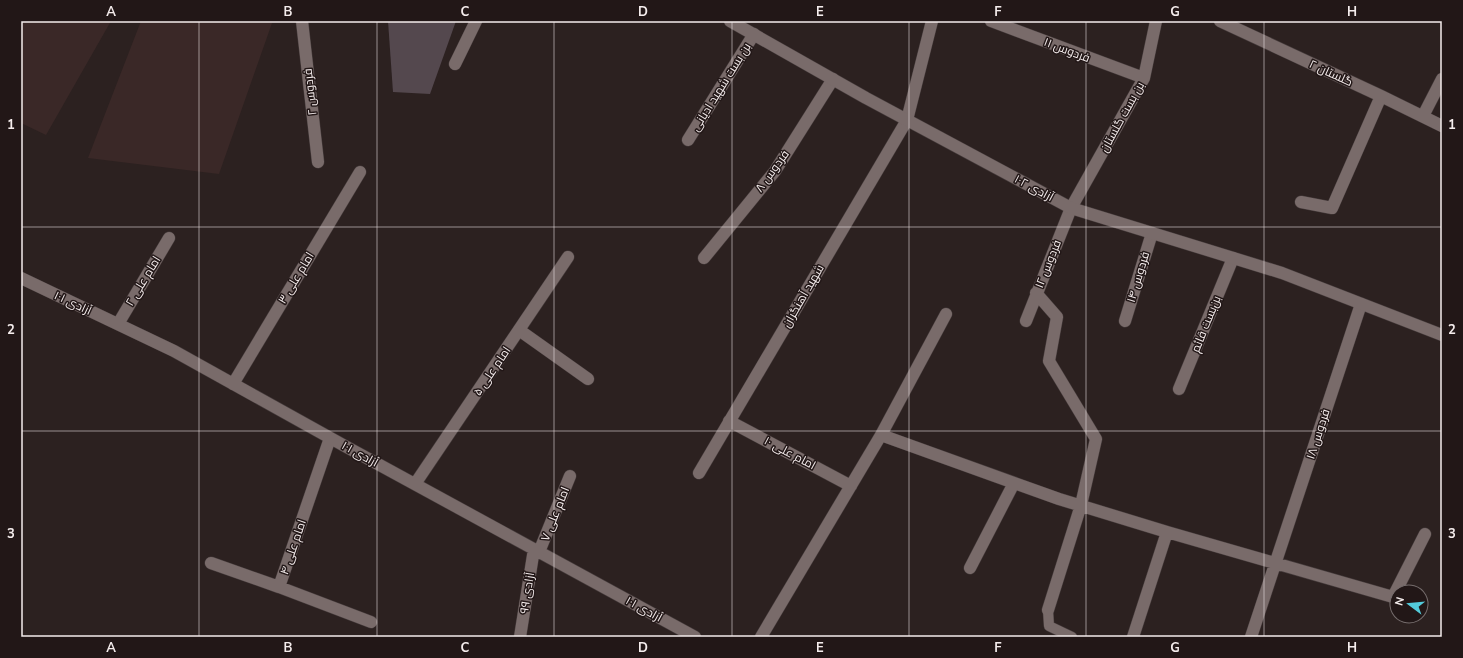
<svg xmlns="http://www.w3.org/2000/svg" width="1463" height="658" font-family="'Nunito Sans',Cairo,sans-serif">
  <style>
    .built { fill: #3a2827 }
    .building { fill: #54484e }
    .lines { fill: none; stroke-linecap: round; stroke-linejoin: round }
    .service-casing { stroke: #463c3c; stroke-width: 11 }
    .minor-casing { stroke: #463c3c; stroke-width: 13 }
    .tertiary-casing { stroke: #463c3c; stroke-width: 13 }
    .service { stroke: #796b6a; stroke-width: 10 }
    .minor { stroke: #796b6a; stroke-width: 12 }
    .tertiary { stroke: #796b6a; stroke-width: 12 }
    .grid { fill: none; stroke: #f5eded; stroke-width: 1; stroke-opacity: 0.55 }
    .labels { text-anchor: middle; stroke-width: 3; stroke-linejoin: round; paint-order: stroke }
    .street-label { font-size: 12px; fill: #f5eded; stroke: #221717 }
    .neatline { fill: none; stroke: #f5eded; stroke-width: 1.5 }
    .grid-label { font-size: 13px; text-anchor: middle; font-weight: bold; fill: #f5eded }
  </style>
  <rect width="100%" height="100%" fill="#2c2120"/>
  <!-- built -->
  <path class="built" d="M21,21H111L46,135L21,123Z
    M141,21H265L272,23L219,174L88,158Z"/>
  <!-- building -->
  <path class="building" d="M388,21H456L430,94L393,92Z"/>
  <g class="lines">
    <!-- service casing -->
    <g class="service-casing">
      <path id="service" d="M1048,610L1049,626L1072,637"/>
    </g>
    <!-- minor casing -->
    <g class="minor-casing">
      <path id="minor" d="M302,21L318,162
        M991,21L1144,78
        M1220,21L1381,96L1442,126
        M455,64L476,21
        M1423,116L1442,79
        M688,140L754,34
        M1301,202L1332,208L1381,96
        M704,258L775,171L833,79
        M21,278L174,351L343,445L695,637
        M1036,293L1057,317L1049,361L1096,439L1081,505L1048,610
        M1026,321L1071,208L1144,78L1156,21
        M1125,321L1152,233
        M118,324L169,238
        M519,330L588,379
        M233,384L360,172
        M1179,389L1233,258
        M729,421L851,486
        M881,435L1059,499L1167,532
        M699,473L907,120L932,21
        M415,484L568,257
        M539,552L570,476
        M211,563L279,587L330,438
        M970,568L1014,483
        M279,587L371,622
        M520,637L534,549
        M761,637L881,435L946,314
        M1133,637L1167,532L1393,597L1425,534
        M1251,637L1361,304"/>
    </g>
    <!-- tertiary casing -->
    <g class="tertiary-casing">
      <path id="tertiary" d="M730,21L866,98L1071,208L1282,273L1442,335"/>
    </g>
    <!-- service -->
    <use href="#service" class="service"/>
    <!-- minor -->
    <use href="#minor" class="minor"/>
    <!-- tertiary -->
    <use href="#tertiary" class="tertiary"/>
  </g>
  <!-- grid -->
  <path class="grid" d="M199,21V637M377,21V637M554,21V637M732,21V637M909,21V637M1086,21V637M1264,21V637M21,227H1442M21,431H1442"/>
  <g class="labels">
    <!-- street labels -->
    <g class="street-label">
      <text transform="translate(1067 50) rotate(21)" y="4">فردوس ۱۱</text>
      <text transform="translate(1331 73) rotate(25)" y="4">گلستان ۲</text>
      <text transform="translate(721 87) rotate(-58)" y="4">بن بست شهید ادیانی</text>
      <text transform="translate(310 92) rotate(-96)" y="4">فردوس ۲</text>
      <text transform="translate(1122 117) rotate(-61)" y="4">بن بست گلستان</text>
      <text transform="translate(772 171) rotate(-54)" y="4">فردوس ۸</text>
      <text transform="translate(1034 188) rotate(28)" y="4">آزادی ۱۰۲</text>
      <text transform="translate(1048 264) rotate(-68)" y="4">فردوس ۱۲</text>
      <text transform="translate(1138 277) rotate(-73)" y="4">فردوس ۱۴</text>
      <text transform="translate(296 278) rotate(-59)" y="4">امام علی ۳</text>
      <text transform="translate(143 281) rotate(-59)" y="4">امام علی ۲</text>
      <text transform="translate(803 296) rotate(-60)" y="4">شهید آهنگران</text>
      <text transform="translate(73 303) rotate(25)" y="4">آزادی ۱۰۱</text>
      <text transform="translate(1206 324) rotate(-68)" y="4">بن‌بست قائم</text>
      <text transform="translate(492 371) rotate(-56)" y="4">امام علی ۵</text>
      <text transform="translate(1318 434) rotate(-72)" y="4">فردوس ۱۸</text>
      <text transform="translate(790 453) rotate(28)" y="4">امام علی ۱۰</text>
      <text transform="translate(360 454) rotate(29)" y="4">آزادی ۱۰۱</text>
      <text transform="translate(555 514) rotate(-68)" y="4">امام علی ۷</text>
      <text transform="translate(293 547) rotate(-71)" y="4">امام علی ۴</text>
      <text transform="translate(527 593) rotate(-81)" y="4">آزادی ٩٩</text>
      <text transform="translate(644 609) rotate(29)" y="4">آزادی ۱۰۱</text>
    </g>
  </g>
  <!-- border -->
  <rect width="1463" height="658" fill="none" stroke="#221717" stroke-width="44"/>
  <!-- north arrow -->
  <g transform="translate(1409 604) rotate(286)"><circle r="19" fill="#221717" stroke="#766d6d"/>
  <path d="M0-3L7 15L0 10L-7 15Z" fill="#53cbdb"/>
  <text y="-6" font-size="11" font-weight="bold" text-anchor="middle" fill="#f5eded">N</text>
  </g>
  <rect x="22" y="22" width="1419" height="614" class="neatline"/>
  <g class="grid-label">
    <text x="111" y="16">A</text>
    <text x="288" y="16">B</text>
    <text x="465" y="16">C</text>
    <text x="643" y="16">D</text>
    <text x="820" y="16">E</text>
    <text x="998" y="16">F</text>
    <text x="1175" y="16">G</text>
    <text x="1352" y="16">H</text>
    <text x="11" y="129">1</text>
    <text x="1452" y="129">1</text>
    <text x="11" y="334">2</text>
    <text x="1452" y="334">2</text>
    <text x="11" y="538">3</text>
    <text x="1452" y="538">3</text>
    <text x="111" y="652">A</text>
    <text x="288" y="652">B</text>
    <text x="465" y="652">C</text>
    <text x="643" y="652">D</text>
    <text x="820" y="652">E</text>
    <text x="998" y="652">F</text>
    <text x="1175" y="652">G</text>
    <text x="1352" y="652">H</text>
  </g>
</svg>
